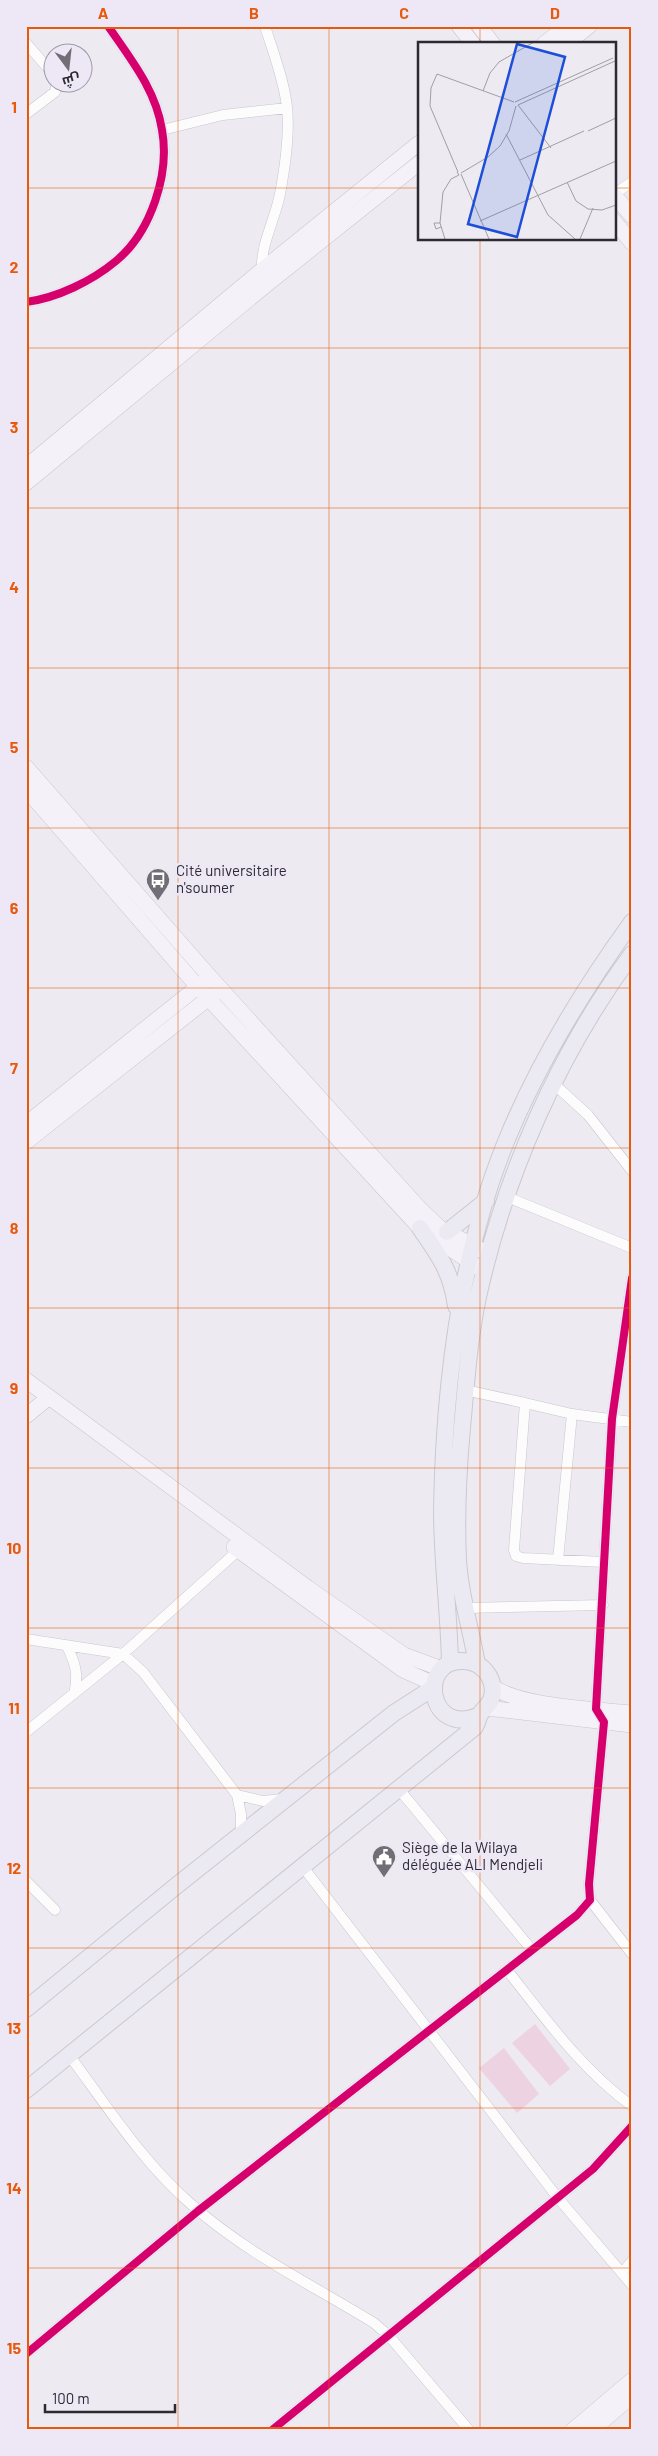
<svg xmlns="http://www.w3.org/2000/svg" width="658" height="2456" font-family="Barlow,Cairo,sans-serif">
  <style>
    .green { fill: #edd2e2 }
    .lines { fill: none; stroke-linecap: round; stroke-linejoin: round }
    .street-casing { stroke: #c8c6cc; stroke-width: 11 }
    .secondary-casing { stroke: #c8c6cc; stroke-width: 16 }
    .primary-casing { stroke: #cbc9cd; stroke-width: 18 }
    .street { stroke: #fcfcfd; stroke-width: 10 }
    .secondary { stroke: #f4f2f8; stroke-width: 15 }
    .primary { stroke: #ebeaf3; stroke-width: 16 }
    .cycleway-casing { stroke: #ede7f6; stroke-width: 11 }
    .cycleway { stroke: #d6006c; stroke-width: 8 }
    .grid { fill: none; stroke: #e8590c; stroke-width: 1; stroke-opacity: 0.55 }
    .labels { text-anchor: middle; stroke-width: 5; stroke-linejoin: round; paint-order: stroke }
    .poi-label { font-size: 15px; fill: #2d2b31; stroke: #ede7f6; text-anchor: start }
    .inset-road { fill: none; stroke: #a19ea5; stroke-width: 1 }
    .view { fill: #1d4ed8; fill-opacity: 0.15; stroke: #1d4ed8; stroke-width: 2.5 }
    .inset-edge { fill: none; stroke: #2d2b31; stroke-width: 2.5 }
    .neatline { fill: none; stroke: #e8590c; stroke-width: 2 }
    .grid-label { font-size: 16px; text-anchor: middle; font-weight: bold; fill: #e8590c }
  </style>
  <rect width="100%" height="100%" fill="#eeeaf2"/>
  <!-- green -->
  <path class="green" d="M535,2024L570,2069L550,2086L512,2043Z
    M504,2048L539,2094L517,2113L479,2068Z"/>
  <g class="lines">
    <!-- street casing -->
    <g class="street-casing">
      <path id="street" d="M26,43L52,73
        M26,114L55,92L57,82
        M162,130L223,115L287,108
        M614,194L632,182
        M262,272C260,245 275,220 280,194C285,167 290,135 287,107C284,80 273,52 265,26
        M26,302C57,298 92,281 116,261C151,232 170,174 162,130C156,90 130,58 108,26
        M553,1083L588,1115L632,1171
        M507,1197L632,1248
        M465,1390L525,1403
        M558,1560L572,1414
        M603,1562L523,1558L516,1556L514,1550L525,1403L572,1414L632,1422
        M464,1608L603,1605
        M26,1639L123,1654L143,1672L237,1795L241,1814V1835
        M67,1646C75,1663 79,1674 74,1694
        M26,1732L123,1654L242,1547
        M398,1788L532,1950
        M237,1795L263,1801L283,1799
        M303,1867L558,2198L632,2285
        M26,1881L55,1910
        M590,1900L632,1954
        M507,1970C545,2018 581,2069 632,2106
        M69,2055C107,2106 143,2163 192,2205C246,2253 312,2285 374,2323L389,2336L469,2430
        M622,2273L632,2261
        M26,2354L198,2211L577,1915L590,1900L589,1884L604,1722L596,1709L612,1419L632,1278
        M272,2430L593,2169L632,2126"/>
    </g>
    <!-- secondary casing -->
    <g class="secondary-casing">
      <path id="secondary" d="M459,26L473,44
        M479,26L493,44
        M544,44L567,26
        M567,44L589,26
        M614,195L632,216
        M614,221L632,243
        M26,467L262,270L419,143
        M26,483L266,285L419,163
        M26,767L210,977L421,1210L440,1228L483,1251
        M26,789L198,987L420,1228L479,1268
        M26,1124L205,981
        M26,1142L215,993
        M26,1380L308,1588L404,1655L442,1669
        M26,1416L48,1398
        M234,1547L403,1670L434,1684
        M493,1687C523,1707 594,1709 632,1713
        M486,1708L632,1725
        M573,2430L632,2380
        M592,2430L632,2396"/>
    </g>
    <!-- primary casing -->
    <g class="primary-casing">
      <path id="primary" d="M420,1228C440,1257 451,1271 456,1306
        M447,1232L486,1201
        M450,1663C449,1612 442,1562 442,1510C444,1387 459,1258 505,1144C537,1065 582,991 632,922
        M477,1664C471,1629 460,1596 458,1560C456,1516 458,1472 462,1428C466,1384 469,1340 478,1297C505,1175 558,1054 632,954
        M26,2009L176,1886L394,1713L433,1688
        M26,2090L475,1727C477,1723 478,1720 479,1716C482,1709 490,1706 492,1697C496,1678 482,1661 463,1661C417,1659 428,1739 480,1715"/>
    </g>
    <!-- street -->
    <use href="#street" class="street"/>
    <!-- secondary -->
    <use href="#secondary" class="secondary"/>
    <!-- primary -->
    <use href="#primary" class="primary"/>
    <!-- cycleway casing -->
    <g class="cycleway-casing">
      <path id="cycleway" d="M26,302C57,298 92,281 116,261C151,232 170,174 162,130C156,90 130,58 108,26
        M26,2354L198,2211L577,1915L590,1900L589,1884L604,1722L596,1709L612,1419L632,1278
        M272,2430L593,2169L632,2126"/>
    </g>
    <!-- cycleway -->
    <use href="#cycleway" class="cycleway"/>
  </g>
  <!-- grid -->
  <path class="grid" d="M178,26V2430M329,26V2430M480,26V44M26,188H419M614,188H632M480,239V2430M26,348H632M26,508H632M26,668H632M26,828H632M26,988H632M26,1148H632M26,1308H632M26,1468H632M26,1628H632M26,1788H632M26,1948H632M26,2108H632M26,2268H632"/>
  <!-- icons -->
  <defs>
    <g id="bus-pin" transform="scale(1.25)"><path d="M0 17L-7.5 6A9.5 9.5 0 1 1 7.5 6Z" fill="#716e75" stroke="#ede7f6"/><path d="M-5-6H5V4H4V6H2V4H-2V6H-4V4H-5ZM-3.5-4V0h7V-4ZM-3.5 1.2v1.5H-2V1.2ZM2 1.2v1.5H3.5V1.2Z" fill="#fff"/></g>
    <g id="civic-pin" transform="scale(1.25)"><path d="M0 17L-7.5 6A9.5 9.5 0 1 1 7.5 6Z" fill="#716e75" stroke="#ede7f6"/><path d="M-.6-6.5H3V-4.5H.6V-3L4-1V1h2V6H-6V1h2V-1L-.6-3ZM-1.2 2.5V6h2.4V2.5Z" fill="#fff"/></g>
  </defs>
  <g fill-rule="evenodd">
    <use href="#bus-pin" x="158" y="880"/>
    <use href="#civic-pin" x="384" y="1857"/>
  </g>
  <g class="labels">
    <!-- poi labels -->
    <g class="poi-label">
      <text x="176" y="876">Cité universitaire<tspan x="176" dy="17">n'soumer</tspan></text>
      <text x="402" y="1853">Siège de la Wilaya<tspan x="402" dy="17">déléguée ALI Mendjeli</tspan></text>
    </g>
  </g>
  <!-- overview -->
  <g transform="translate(418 42)">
    <rect width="198" height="198" fill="#eeeaf2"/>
    <path class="inset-road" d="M65,49L72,31L81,20L116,0M97,60L195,16M100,63L197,19M100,63L133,106M170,89L198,76M88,92L130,173L157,197M102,118L166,89M40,130L12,64L13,46L19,32L96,60M43,131L70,115L82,104L91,89L98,64M43,132L71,197M149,140L158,159L170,167L184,168L198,163M62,179L198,119M22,181L25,150L33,137L41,133L39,130M23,185L18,187L16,181H22L27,197M162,197L175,166"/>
    <path class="view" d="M99,2L147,15L99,195L50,182Z"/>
    <rect width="198" height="198" class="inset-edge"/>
  </g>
  <!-- border -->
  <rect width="658" height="2456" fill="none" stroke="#ede7f6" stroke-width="55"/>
  <!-- north arrow -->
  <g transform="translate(68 68) rotate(165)"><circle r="24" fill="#ede7f6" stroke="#a09ca7"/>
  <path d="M0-4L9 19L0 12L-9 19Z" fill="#716e75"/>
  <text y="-8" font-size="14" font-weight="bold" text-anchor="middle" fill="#2d2b31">ش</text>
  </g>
  <!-- scale -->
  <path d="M45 2404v8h130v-8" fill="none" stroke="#2d2b31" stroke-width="2.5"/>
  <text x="52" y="2404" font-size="15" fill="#2d2b31" stroke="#ede7f6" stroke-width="4" paint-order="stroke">100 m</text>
  <rect x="28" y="28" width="602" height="2400" class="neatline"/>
  <g class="grid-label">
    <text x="103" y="19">A</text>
    <text x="254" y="19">B</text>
    <text x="404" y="19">C</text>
    <text x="555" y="19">D</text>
    <text x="14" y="113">1</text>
    <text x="14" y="273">2</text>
    <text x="14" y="433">3</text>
    <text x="14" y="593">4</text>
    <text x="14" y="753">5</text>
    <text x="14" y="914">6</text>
    <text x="14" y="1074">7</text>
    <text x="14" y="1234">8</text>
    <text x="14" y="1394">9</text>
    <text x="14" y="1554">10</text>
    <text x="14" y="1714">11</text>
    <text x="14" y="1874">12</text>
    <text x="14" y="2034">13</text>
    <text x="14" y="2194">14</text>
    <text x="14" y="2354">15</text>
  </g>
</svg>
